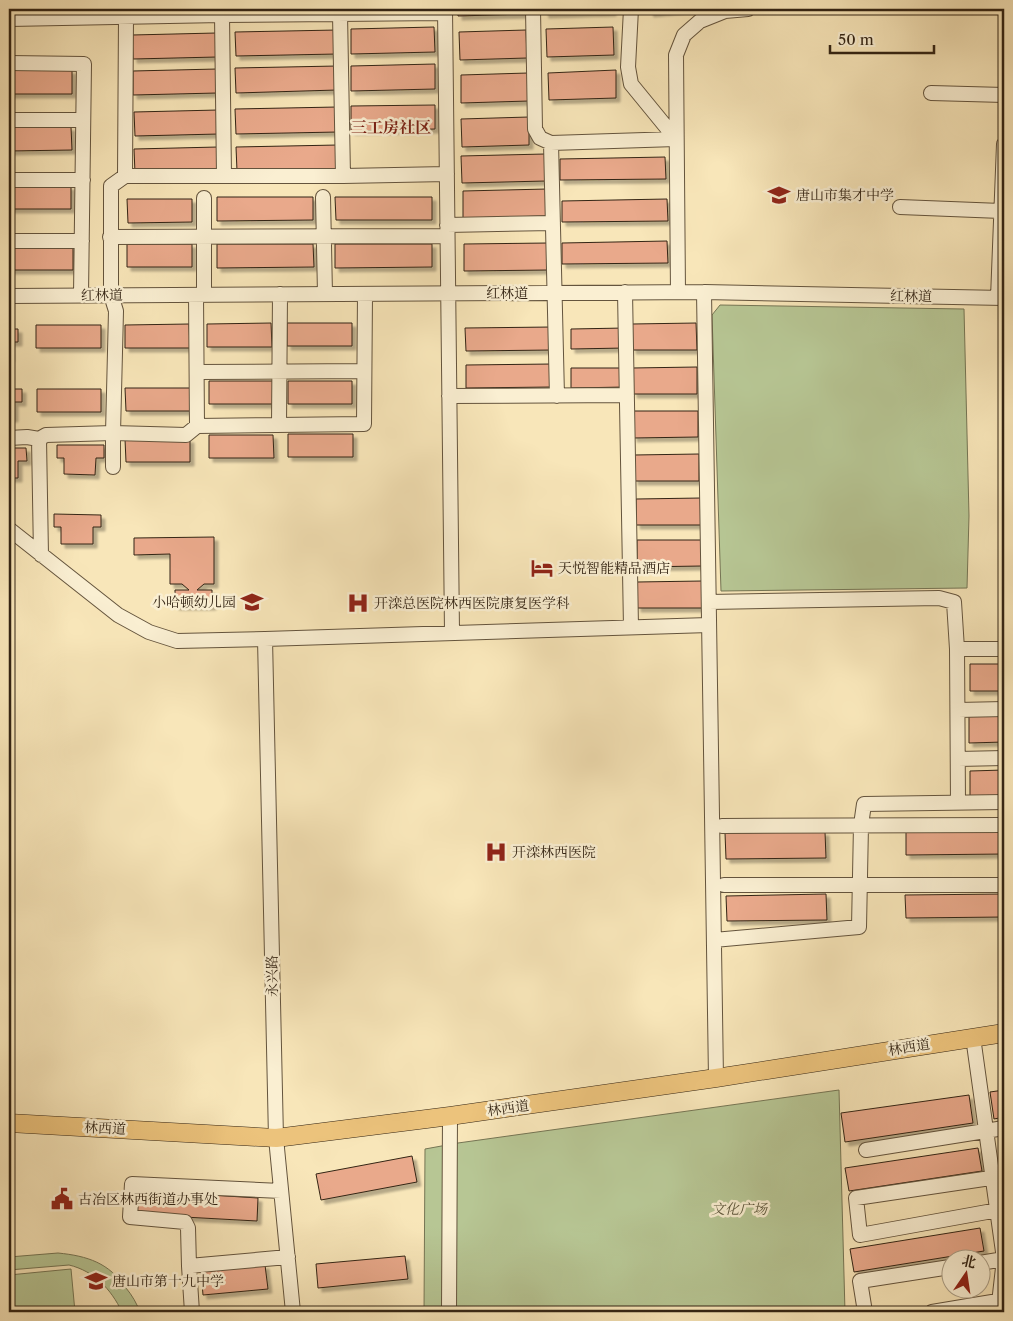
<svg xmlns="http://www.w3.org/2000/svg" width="1013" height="1321" font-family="'Libre Caslon Text','Noto Serif SC',serif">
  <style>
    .green { fill: #b7c694; stroke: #757554 }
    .building { fill: #e9a98b; stroke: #332414; filter: url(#shadow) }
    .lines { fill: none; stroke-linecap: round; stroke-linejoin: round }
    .minor-casing { stroke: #64543d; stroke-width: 16 }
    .major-casing { stroke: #332414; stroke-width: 19 }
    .minor { stroke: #faefd2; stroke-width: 14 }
    .major { stroke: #ecc37c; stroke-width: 18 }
    .labels { text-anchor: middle; stroke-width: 5; stroke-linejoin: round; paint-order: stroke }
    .poi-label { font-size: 14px; fill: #332414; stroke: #faefd2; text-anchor: start }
    .street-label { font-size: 14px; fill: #332414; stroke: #faefd2 }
    .park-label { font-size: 14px; font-style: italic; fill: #5b553a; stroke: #faefd2 }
    .quarter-label { font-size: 16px; font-weight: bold; fill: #7a1f14; stroke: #faefd2 }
  </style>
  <defs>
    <filter id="shadow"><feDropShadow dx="4" dy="4" stdDeviation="1" flood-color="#0004"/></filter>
  </defs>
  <rect width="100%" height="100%" fill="#f8e6b9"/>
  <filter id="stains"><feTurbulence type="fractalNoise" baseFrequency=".004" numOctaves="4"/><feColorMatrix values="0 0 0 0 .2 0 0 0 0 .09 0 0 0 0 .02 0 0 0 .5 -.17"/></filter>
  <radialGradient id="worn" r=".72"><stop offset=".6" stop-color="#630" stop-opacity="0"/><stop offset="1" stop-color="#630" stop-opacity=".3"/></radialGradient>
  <!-- green -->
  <path class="green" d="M720,305L964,309L969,516L967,588L721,591L712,315Z
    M839,1090L845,1312H424L425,1149L458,1143Z
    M58,1253C88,1256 109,1263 126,1288C132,1295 137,1304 140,1312H122C111,1289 94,1271 69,1265L9,1270V1257Z
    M71,1269L75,1312H9V1275Z"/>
  <!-- building -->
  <path class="building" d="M458,9H525V14L458,16Z
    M544,9H612V12L545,14Z
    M649,9H687L650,13Z
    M434,27L435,52L351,54V29Z
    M613,27L614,55L547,57L546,29Z
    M337,30V54L236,56L235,32Z
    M526,30L527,58L460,60L459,32Z
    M216,33L217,57L133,59L132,35Z
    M435,64V89L351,91V66Z
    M337,66V90L236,93L235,68Z
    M217,69V93L133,95V71Z
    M9,70H72V94H9Z
    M616,70V98L549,100L548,73Z
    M528,73L529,101L461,103V75Z
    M435,105V129L351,131V106Z
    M337,107L338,132L236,134L235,109Z
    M218,110L219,134L135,136L134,112Z
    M529,117V145L462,147L461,119Z
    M9,127H71L72,150L9,151Z
    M338,145V169L237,171L236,147Z
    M218,147V171L135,173L134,149Z
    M545,154L546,181L462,183L461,156Z
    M665,157L666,179L560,180V159Z
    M9,186H71V209H9Z
    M547,189V216L463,218V191Z
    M217,197H313V220L217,221Z
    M335,197H432V220H336Z
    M127,199H192V222L128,223Z
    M667,199L668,221L562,222V201Z
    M667,241L668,263L562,264V243Z
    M548,243V270L464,271V244Z
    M127,244H192V267H127Z
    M217,244H313L314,267L217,268Z
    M335,244H432V267L335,268Z
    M9,246H73V270H9Z
    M271,323L272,347H207V324Z
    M287,323H352V346H287Z
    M696,323L697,350H632V324Z
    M189,324L190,348H125V325Z
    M36,325H101V348H36Z
    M552,327V350L466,351L465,328Z
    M625,328V348L571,349V329Z
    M9,329H18V342H10V358Z
    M552,364L553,387L466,388V365Z
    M697,367V394H633L632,368Z
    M571,368H626V387L571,388Z
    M209,381H273V404H209Z
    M288,381H352V404H288Z
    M125,388H190V411H126Z
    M9,389H22V402H14V418H9Z
    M37,389H101V412H37Z
    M633,411H698V437L633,438Z
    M288,434H353V457H288Z
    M209,435H273L274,458H209Z
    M125,439H190V462H126Z
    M57,445H104V458H96L95,475L64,474V458H57Z
    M9,448H26L27,461H18V478H9Z
    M699,454V481H634V455Z
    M701,498V525H636V499Z
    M54,514L101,515V527H93V544H61V527H54Z
    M214,537V584H204L197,590H212V606H175V590H189L182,584H170V554L134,555V538Z
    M637,540H701L702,566L637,567Z
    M702,581V608H637V582Z
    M970,664H1004V691H970Z
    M969,716H1004V742L969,743Z
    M1004,770V797H970V771Z
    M825,832L826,858L726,859L725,833Z
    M906,832H1004V854L906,855Z
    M826,894L827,920L727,921L726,896Z
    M1004,894V917L906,918L905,895Z
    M1004,1090V1117L994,1119L990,1092Z
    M969,1095L973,1123L845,1142L841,1113Z
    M978,1148L982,1171L849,1191L845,1168Z
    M412,1156L417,1182L321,1200L316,1174Z
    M131,1190L258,1198L257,1221L129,1214Z
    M980,1228L984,1251L854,1272L850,1249Z
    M405,1256L408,1279L318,1288L316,1264Z
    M265,1265L268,1289L203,1295L201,1271Z"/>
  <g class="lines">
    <!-- minor casing -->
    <g class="minor-casing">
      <path id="minor" d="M445,9L452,632
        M533,9L535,129L540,138L551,143L676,139
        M631,9L628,67L631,84L676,139
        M725,11L748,9
        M340,14L343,176
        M222,15L224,176
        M9,19L222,15L445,13
        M9,63L84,64L81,295
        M931,93L1004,95
        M9,120H83
        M551,143L557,396
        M125,176L126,16
        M9,180H83
        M323,197L325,294
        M204,198V295
        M900,207L1001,211
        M447,225L553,223
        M110,237L447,236
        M9,241H82
        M625,292L631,627
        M678,292L676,55L684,35L700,21L725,11V9
        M704,292L716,1078
        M196,295L197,426
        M9,296L704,292L1004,298
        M998,298L1004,144
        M197,372L364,371
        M449,396L627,395
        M279,425L280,294
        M9,438L27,437L39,439
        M113,467V433L186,435L197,426L364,424L365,294
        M9,529L118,615L149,632L177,641L265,639L709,625
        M41,555L39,439L46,435L113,433L116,311L111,295V186L125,176H343L447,174
        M709,602L939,598L954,602L957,649L958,802
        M265,639L276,1138L293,1312
        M957,649H1004
        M958,710L1004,709
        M958,759L1004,758
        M722,826L1004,825
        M724,885H1004
        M714,940L859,927L861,825L864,804L1004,802
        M973,1037L1004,1259L998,1312
        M866,1150L1004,1128
        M1004,1176L856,1198L860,1235L998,1210H1004
        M980,1263L1004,1259
        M189,1266L288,1257
        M192,1312L189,1266L188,1228L185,1222L130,1217L132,1184L281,1191
        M449,1312L450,1116
        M865,1312L860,1281L950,1267
        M932,1312L1004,1300"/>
    </g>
    <!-- major casing -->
    <g class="major-casing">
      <path id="major" d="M9,1123L276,1138L450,1116L716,1078L1004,1033"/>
    </g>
    <!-- minor -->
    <use href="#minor" class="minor"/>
    <!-- major -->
    <use href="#major" class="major"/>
  </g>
  <!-- icons -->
  <defs>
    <g id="school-bare" transform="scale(1.725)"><path d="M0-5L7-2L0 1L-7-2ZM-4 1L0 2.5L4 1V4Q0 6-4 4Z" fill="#8f2418" stroke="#faefd2" stroke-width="2.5" paint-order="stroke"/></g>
    <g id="hotel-bare" transform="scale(1.725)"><path d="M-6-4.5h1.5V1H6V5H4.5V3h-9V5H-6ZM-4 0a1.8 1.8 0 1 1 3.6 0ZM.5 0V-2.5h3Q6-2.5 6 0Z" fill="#8f2418" stroke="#faefd2" stroke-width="2.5" paint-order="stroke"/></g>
    <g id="hospital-bare" transform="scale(1.725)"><path d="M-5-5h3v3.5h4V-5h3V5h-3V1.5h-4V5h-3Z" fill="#8f2418" stroke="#faefd2" stroke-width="2.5" paint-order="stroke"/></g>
    <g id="civic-bare" transform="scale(1.725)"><path d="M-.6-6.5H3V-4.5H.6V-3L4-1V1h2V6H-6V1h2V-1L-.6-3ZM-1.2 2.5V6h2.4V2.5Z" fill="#8f2418" stroke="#faefd2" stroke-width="2.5" paint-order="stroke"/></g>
  </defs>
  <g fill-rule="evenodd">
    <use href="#school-bare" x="779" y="195"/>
    <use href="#hotel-bare" x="542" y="568"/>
    <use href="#school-bare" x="252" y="602"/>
    <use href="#hospital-bare" x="358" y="603"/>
    <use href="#hospital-bare" x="496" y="852"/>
    <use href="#civic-bare" x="62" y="1199"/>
    <use href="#school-bare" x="96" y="1281"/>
  </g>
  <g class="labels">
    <!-- poi labels -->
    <g class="poi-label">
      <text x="796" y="200">唐山市集才中学</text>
      <text x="558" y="573">天悦智能精品酒店</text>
      <text x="236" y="607" text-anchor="end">小哈顿幼儿园</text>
      <text x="374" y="608">开滦总医院林西医院康复医学科</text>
      <text x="512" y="857">开滦林西医院</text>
      <text x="78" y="1204">古冶区林西街道办事处</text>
      <text x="112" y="1286">唐山市第十九中学</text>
    </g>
    <!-- street labels -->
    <g class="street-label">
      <text x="507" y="298">红林道</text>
      <text transform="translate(102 295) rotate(-1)" y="5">红林道</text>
      <text transform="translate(911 296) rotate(1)" y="5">红林道</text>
      <text transform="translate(272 976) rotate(-91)" y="5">永兴路</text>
      <text transform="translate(909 1047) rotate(-9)" y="5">林西道</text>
      <text transform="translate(508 1108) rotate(-8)" y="5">林西道</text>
      <text transform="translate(105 1128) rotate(3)" y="5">林西道</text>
    </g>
    <!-- park labels -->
    <g class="park-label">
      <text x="739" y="1214">文化广场</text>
    </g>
    <!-- quarter labels -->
    <g class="quarter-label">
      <text x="391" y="133">三工房社区</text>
    </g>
  </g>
  <!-- margin -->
  <rect width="1013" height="1321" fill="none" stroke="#f8e6b9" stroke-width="30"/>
  <rect x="10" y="10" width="993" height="1301" fill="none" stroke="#332414" stroke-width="2.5"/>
  <rect x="15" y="15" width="983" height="1291" fill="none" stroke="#332414"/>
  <!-- north arrow -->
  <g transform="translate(966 1274) rotate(13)"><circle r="24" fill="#faefd2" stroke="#aa9e86"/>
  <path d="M0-4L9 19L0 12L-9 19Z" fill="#8f2418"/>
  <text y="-8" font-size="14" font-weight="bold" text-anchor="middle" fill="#332414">北</text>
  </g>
  <!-- scale -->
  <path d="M830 45v8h104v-8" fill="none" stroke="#332414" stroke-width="2.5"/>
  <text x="838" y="45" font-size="15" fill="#332414" stroke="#faefd2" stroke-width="4" paint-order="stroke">50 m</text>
  <rect width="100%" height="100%" filter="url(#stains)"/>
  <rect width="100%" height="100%" fill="url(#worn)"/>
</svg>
